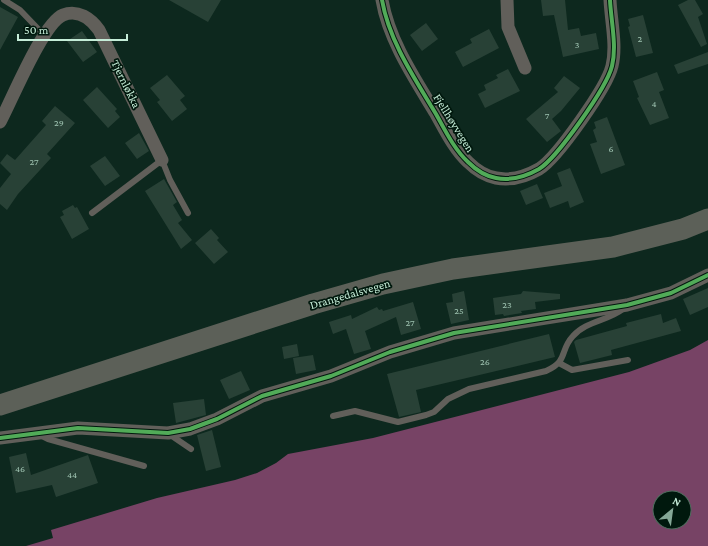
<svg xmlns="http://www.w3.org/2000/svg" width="708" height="546" font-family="'Crimson Pro',serif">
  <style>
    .water { fill: #774365; fill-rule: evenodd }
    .building { fill: #284136 }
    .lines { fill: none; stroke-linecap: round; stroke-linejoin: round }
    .lane { stroke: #615f5a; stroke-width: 6 }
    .street { stroke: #615f5a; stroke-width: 13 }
    .primary { stroke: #5c6058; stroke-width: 21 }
    .cycleway-casing { stroke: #00180d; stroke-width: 6 }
    .cycleway { stroke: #51ab58; stroke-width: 4 }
    .labels { text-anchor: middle; stroke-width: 3.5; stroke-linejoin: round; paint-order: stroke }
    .number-label { font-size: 10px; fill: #9ec2b0 }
    .street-label { font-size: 12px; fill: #c5edd8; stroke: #00180d }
  </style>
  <rect width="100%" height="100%" fill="#0d281e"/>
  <!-- water -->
  <path class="water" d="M708,340V546H26L53,538L51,530L157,498L235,480L257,473L276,463L288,454L373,438L629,372L690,350ZM660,498H684V522H660Z"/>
  <!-- building -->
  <path class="building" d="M169,0H221L208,22Z
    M541,0H565L568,30L579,28L581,36L596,33L599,49L563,57L554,15L543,16Z
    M688,0H695L703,14L698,17L707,44L701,47L678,5Z
    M0,7L18,17L0,50Z
    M643,15L653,53L636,57L628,27L630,26L628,19Z
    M426,23L438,39L422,51L410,35Z
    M489,29L499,48L463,67L455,52L472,43L470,39Z
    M82,31L97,52L83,62L67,41Z
    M708,52V64L678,74L674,65Z
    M508,69L520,91L485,108L478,94L486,90L484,85L498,78L496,75Z
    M657,72L664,90L659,92L669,118L650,125L637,98L639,97L633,81Z
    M167,75L185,96L180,100L187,109L172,121L157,102L160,100L150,88Z
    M564,76L580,88L561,111L552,119L561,131L547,142L526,119L558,92L554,88Z
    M97,87L117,109L115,111L120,117L108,128L83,100Z
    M55,106L75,123L47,154L51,158L18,194L7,210L0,204V188L11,174L0,163L7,154L15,160L46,125L42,121Z
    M607,117L625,165L601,174L590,144L597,142L593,130L596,128L594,122Z
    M139,133L149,151L137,159L125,143Z
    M105,156L120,176L105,186L90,166Z
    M570,168L584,202L570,208L568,201L550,208L544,193L562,186L557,173Z
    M164,179L177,202L173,205L182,220L178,223L192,240L181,249L145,191Z
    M537,184L543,198L526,205L520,191Z
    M73,205L75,208L77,207L89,229L72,239L60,217L64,215L62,211Z
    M211,229L219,238L217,240L228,252L214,264L195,243Z
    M708,288V307L690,315L683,299Z
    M464,291L469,320L451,324L446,303L453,302L452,294Z
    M523,291L560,294V299L535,302L536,309L521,311L522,313L504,316L503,314L495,315L493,298L521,294Z
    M413,302L421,329L401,335L396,317L365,331L371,349L354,354L346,329L333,334L329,322L351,315L352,319L377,307L379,310L382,309L383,311Z
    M661,314L663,323L676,318L681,331L611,350L612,355L580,363L574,342L576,340L627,326L626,323Z
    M549,334L555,357L416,390L421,412L399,417L387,374Z
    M297,344L299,356L284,359L282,347Z
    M313,355L316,370L296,374L293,358Z
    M241,371L250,390L229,399L220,380Z
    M204,399L206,415L176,423L173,403Z
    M212,430L221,467L206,471L197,435Z
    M26,453L31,475L88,455L98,483L56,497L52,485L16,493L9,457Z"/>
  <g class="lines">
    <!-- lane -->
    <path class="lane" d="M4,0L20,10L44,35
      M92,213L162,160L170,180L188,213
      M559,363L572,370L628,360
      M333,416L355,411L398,422L426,415L434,412L448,399L469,389L546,371C569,361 559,351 573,336C586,321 608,321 623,309
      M169,434L191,449
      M40,435L48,439L144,466"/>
    <!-- street -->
    <path class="street" d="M382,0C389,41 415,79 436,114C445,130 454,149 468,162C476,170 485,176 496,178C512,181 525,177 539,169C557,158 607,87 612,66C617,46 611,21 610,0
      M507,0L508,27L525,68
      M0,122C12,100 43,23 63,15C78,9 91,19 99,30L162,160
      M0,438L78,428L168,433L190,429L217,419L262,396L331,376L390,352L454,333L627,305L671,293L708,275"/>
    <!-- primary -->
    <path class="primary" d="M0,405L313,304L383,284L453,269L613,247L683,229L708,219"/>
    <!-- cycleway casing -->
    <g class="cycleway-casing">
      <path id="cycleway" d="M382,0C389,41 415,79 436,114C445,130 454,149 468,162C476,170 485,176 496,178C512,181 525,177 539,169C557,158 607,87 612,66C617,46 611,21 610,0
        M0,438L78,428L168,433L190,429L217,419L262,396L331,376L390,352L454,333L627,305L671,293L708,275"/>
    </g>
    <!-- cycleway -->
    <use href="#cycleway" class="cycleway"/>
  </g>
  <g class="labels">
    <!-- number labels -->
    <g class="number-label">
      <text x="640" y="42">2</text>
      <text x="577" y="48">3</text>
      <text x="654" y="107">4</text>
      <text x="547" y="119">7</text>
      <text x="59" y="126">29</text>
      <text x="611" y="152">6</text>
      <text x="34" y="165">27</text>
      <text x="507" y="308">23</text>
      <text x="459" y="314">25</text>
      <text x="410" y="326">27</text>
      <text x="485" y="365">26</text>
      <text x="20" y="472">46</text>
      <text x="72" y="478">44</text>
    </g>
    <!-- street labels -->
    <g class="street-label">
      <text transform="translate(126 84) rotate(64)" y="4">Tjernløkka</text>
      <text transform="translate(454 123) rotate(58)" y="4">Fjellhøyvegen</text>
      <text transform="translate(350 294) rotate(-16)" y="4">Drangedalsvegen</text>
    </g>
  </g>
  <!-- north arrow -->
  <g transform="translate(672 510) rotate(29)"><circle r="19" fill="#00180d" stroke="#4f6d5e"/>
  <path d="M0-3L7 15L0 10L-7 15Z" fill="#85a897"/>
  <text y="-6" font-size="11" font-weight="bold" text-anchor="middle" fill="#c5edd8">N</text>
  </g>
  <!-- scale -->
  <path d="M18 34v6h109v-6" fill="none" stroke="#c5edd8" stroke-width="2"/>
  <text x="24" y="34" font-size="12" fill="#c5edd8" stroke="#00180d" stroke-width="3" paint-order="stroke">50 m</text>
</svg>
